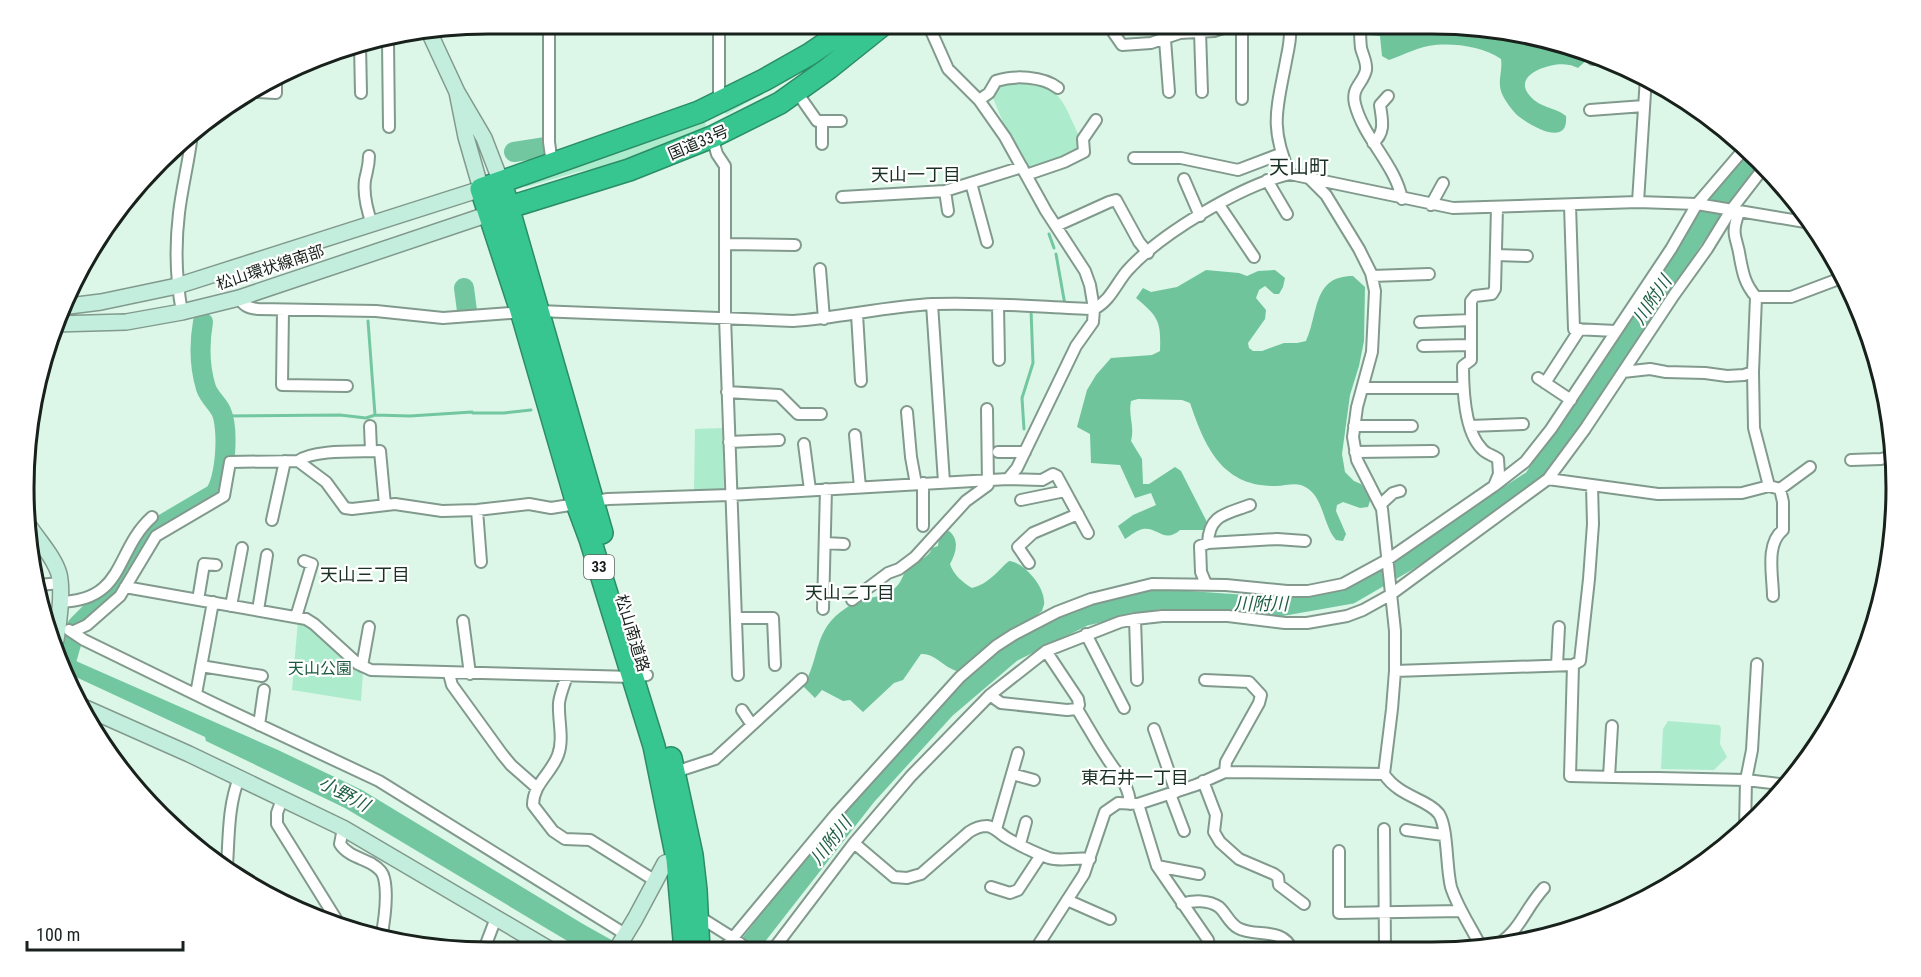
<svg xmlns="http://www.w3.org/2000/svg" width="1921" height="977" font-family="'Roboto Condensed','Noto Sans JP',sans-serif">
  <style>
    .green { fill: #acebcc }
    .forest { fill: #70c49c }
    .water { fill: #73c7a0 }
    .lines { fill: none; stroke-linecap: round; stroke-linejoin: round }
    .stream { stroke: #73c7a0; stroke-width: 3 }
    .river { stroke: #73c7a0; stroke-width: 20 }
    .street-casing { stroke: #819a8d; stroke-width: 14 }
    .secondary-casing { stroke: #819a8d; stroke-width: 18 }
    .highway-casing { stroke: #2c8c67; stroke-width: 24 }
    .street { stroke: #fff; stroke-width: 10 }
    .secondary { stroke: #c3eedd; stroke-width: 15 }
    .highway { stroke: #37c68f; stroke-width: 21 }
    .labels { text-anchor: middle; stroke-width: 4.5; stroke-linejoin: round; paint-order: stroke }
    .shield { fill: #fff; stroke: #5d6460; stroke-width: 1.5 }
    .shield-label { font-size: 15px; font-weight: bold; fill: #18211c }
    .street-label { font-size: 16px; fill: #18211c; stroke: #fff }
    .park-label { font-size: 16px; fill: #1a5a40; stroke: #fff }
    .neighbourhood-label { font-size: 18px; fill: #1b3126; stroke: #fff }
    .water-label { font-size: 18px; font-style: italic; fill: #1f5e44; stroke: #fff }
    .quarter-label { font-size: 20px; fill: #1b3126; stroke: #fff }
    .rim { fill: none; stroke: #18211c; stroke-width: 3 }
  </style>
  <rect width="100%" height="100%" fill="#dcf7e8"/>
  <!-- green -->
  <path class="green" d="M866,26L813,68L798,73L727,114L724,113V111Z
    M1016,82C1051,83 1060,92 1073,123C1078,134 1080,136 1081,149L1033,170L1027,168L1007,132L993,98C997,85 1003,84 1016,82Z
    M701,120L706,124L705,129L618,164L577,172L526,187L525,186V183L622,152Z
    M723,428L724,491H694L695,429Z
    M298,621C327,633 337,659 363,672L361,701L292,690Z
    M1668,721L1719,725L1721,728L1720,744L1727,757L1714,770L1661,769L1663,729Z"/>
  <!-- forest -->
  <path class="forest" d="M1368,25H1463L1552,40L1592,55L1578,68C1575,67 1572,65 1569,65C1554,61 1510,74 1530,96C1540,108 1555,107 1566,116C1569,149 1529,125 1517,115C1512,110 1506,102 1503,96C1496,82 1503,73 1501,59C1484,47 1456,43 1435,45C1421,46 1403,55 1389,60L1382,56L1380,36L1369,35Z
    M1206,270L1239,273L1247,276L1258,271L1275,270L1285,278L1283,287L1279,294H1274L1265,286L1259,290L1256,298L1266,310L1265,319L1248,343L1249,348L1253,351H1262L1284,343H1297L1306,341C1319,313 1312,276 1353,276L1365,287L1364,341L1359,366L1350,395L1342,454L1345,472L1354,481L1361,484L1371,498L1368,507L1360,508L1343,502L1337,505L1336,511L1346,534L1343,541L1336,540C1323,525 1324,499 1307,488C1297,481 1287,486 1276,486C1222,487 1205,447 1190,403L1182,400L1138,399L1131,401C1128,417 1135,425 1131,441L1142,459L1143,484H1149L1175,467L1181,471L1207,522V530H1180C1164,544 1158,527 1143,529C1137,530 1131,535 1125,539L1118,526L1133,515L1156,505L1151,493L1135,498L1120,465L1091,463L1090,434L1077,427L1087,390L1096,375L1111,358L1152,355L1160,351C1161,322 1159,317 1136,298L1143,288L1151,292L1177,287Z
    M949,531C960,540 956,553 950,564C953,574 963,583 972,588C989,584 997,571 1009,561C1024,562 1044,586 1044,601C1045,604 1043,607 1042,611L963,672C945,671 937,653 921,654L903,680L894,683L863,712L850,700L843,701L822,690L815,698L803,686C821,658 812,630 846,608C851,605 857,601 862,600C874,596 887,597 896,587C902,582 903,573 908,567C916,559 928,560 932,548L938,546L939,536L942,532Z"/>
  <!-- water -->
  <path class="water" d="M60,654L278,750L362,790L583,924L633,952H586L345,808L206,741L205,737L65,672Z"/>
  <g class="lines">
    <!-- stream -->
    <path class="stream" d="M1049,234L1054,248
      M1056,254L1065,305
      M368,321L375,415
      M473,413H504L531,410
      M223,416L340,415L366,418L375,415L410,416L472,412
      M1024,429L1022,398L1033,363L1031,310H1033"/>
    <!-- river -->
    <path class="river" d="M514,152L546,147
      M464,288L467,311
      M77,626L113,590L148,533L214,494C226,481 229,428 221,411C217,403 209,397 206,388C199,365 199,345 203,322
      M65,665L71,644
      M745,951L866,796L946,708L1012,652L1084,616L1160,599L1277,607L1350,594L1407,561L1533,480L1719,200L1755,157"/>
    <!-- street casing -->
    <g class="street-casing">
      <path id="street" d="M549,24V142L552,164
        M1004,25L1012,27L1034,25
        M1242,25V99
        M1289,25C1292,36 1288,50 1286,61C1277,109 1269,127 1290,174
        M1360,25C1360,33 1360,40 1361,48C1363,56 1367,62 1366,70C1363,84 1351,87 1355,104C1364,139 1395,164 1402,199
        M1113,32L1122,45L1151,43L1180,33L1214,31L1232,25
        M1200,32L1202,92
        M1165,40L1169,92
        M388,41L389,127
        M360,45L361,93
        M1593,59H1603
        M796,91L817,121H841
        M258,92L276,93V82
        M979,100L989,93L996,81C1014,75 1043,76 1058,88
        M719,102V24
        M1590,110L1644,106
        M822,121V144
        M712,137L717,154L725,166V317L738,675
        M1373,143C1386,132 1382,120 1380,105L1388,96
        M369,156C369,166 367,170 365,180C363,195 367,210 372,224
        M1134,158H1181L1238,170L1280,154
        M1026,175L1064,162L1084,152L1083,139L1096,120
        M1184,179L1200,216
        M1310,179L1326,195L1359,249L1371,273L1375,291L1372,352L1357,407L1353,437L1357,460L1382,509L1395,631V671L1392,709L1384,774C1399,797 1428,799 1439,814C1448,828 1446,868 1451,887C1458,909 1472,928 1482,949
        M1267,180L1287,214
        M971,183L987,242
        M945,191L948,211
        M842,197L945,191L1022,167
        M1638,202L1646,77
        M1219,205L1254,257
        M1431,205L1443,183
        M1570,205L1574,329L1616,331
        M1739,212C1730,237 1737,236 1740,258C1743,274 1745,284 1756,297H1791L1844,277
        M1056,226L1109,202L1116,200L1139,242L1148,253
        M725,244L795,245
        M1496,255L1527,256
        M820,269L824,319
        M1372,276L1429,274
        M1756,297L1753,372L1754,428L1769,486L1780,489L1783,502V530C1765,544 1773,576 1773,596
        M239,298C244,306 248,308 258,309L376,311L443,318L538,311L793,321C840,318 886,306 934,304C987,302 1041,307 1094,309C1110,301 1116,284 1127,271C1160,234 1242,185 1290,174L1453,208L1638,202L1697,204L1811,223
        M932,304L944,482
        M998,305L999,360
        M283,310L282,385L347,386
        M182,312C176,280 175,246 179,213C182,187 189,161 192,134
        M857,314L861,381
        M1420,322L1471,320
        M1423,346L1471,345
        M1623,372L1650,369L1666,372L1705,373L1727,376L1744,375L1753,372
        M1538,378L1571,400
        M1545,383L1580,329
        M1363,388H1463
        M727,392L779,395L798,414H821
        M907,412L911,457L916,484
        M370,426L371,451
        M1354,426H1412
        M1470,426L1523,424
        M1893,429L1894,464
        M855,435L860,487
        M729,442L779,440
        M804,444L810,490
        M998,452H1025
        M1355,452L1433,451
        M1851,460L1881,459L1893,456
        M298,461C314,449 359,452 380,451L385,505
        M1008,479L1042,480L1053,474L1057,476L1088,533
        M1548,479L1658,494L1742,493L1769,486
        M923,483V526
        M1494,486L1499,474L1498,459C1493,455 1486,454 1482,449C1464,431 1463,389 1463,366L1471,360V301L1475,296L1492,294L1495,289L1497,207
        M1780,489L1810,467
        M1021,500L1065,491
        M1380,505L1393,493L1400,491
        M477,510L481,562
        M272,520L285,461
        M1892,542L1894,528
        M825,543L844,544
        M1208,543C1209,514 1227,514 1250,505
        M1029,563L1018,547L1033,533L1078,514
        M1206,584L1201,572L1200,546L1208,543L1277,539L1305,541
        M39,585L60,583
        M125,587L306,619L314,624L358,664L371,670L633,677L647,675
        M198,600L204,564L216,565
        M852,600L888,573L899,569L915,557L966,501L988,485L987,409
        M59,602C126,601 114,551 152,517
        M231,606L242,548
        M823,609L826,489
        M258,610L267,555
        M296,617L312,564L304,561
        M736,618H773L775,665
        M1135,619L1137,680
        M463,621L470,674
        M69,630L84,640L213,703L379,781L625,934
        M72,632L87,625L120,596L156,536L224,496L230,462L298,461L326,482L345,508L352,509L395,504L442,511L477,510L529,504L551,508L608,499L730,495L1008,479L1017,468L1076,346L1093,322L1094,309L1090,285L1085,271L1046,211L1005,137L979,100L948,69L928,24
        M1086,634L1124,708
        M1046,651L1078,699L1079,705L1077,709
        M1557,665L1559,627
        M1573,665L1580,661L1589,579L1593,524L1592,485
        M201,666L262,676
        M362,666L369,627
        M1395,671L1573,665L1570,776L1746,780L1788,785
        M449,674L452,685L502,754L511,765L536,787
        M567,676C564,685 560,694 559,703C558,720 564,739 558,755C551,774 533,784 533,805L553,831L565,839L590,840L654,880
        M1205,680L1249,682L1261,695L1259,703L1226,762L1225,772
        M196,694L213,602
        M990,695L1001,703L1067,710L1077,709C1087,725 1096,742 1107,758C1117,774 1129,784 1130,804
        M742,710L752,725
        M259,725L264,690
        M1154,729L1176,792
        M672,773L715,759L802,679
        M1012,774L1034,780
        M1609,777L1612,726
        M1203,781L1216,815L1214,832L1220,842L1239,859L1274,874L1278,877L1279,885L1304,904
        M1170,794L1184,831
        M282,799L277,813V824L341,927
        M1138,804L1157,866L1208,940L1210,950
        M343,828L340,844C347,855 361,858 372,864C377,867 383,872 384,878C388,894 384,923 381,939
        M996,829L1018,753
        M1384,829L1385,949
        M1745,829L1746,780L1752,750L1757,664
        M1406,830L1443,835
        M854,843L894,877L907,878L921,874L969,832C975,828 980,826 987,826C995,827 1000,834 1007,838C1019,845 1035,853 1049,858C1062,862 1076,857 1090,859
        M1020,844L1026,822
        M1339,851V913L1461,911
        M227,865C229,836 228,806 239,778
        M1157,866L1199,874
        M991,887L1010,893L1018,890L1041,855
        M1067,900L1110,919
        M1182,904C1193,900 1209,900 1219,907C1226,913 1229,923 1238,928C1255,938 1283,926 1292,950
        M698,916L733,938L750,951
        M1491,949C1521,932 1523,911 1544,888
        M1035,950L1084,874L1105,812L1118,803L1138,804L1196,785L1225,772L1384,774
        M722,951L836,814L960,677L996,646L1013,635L1057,612L1091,599L1152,584L1226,585L1287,591H1308L1343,584L1387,560L1494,486L1525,462L1551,429L1671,249L1697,204L1745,148
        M772,951L854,843L911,776L990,695L1046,651L1120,622L1135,619L1162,616H1228L1285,623H1307L1347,616L1363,610L1390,595L1548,479L1585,429L1674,295L1707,249L1731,210L1765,166
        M483,952L496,918"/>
    </g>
    <!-- secondary casing -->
    <g class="secondary-casing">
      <path id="secondary" d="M430,34L457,92L484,138L501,182
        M61,307L101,302L177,286L481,189L466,137L457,92
        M55,324L126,322L182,312L239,298L489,214
        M29,526C39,541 54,557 59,574C63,591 59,623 56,640
        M81,706L189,754L343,828L554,952
        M615,952L635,919L665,863L685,857"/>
    </g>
    <!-- highway casing -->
    <g class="highway-casing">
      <path id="highway" d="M501,182L602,533
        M497,211L629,170L712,137L780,103L829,68L884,24
        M671,758L692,855L696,890L699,951
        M685,951L677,859L654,746L590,539L577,504L521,311L481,189L699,112L764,80L810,54L854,24"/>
    </g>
    <!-- street -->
    <use href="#street" class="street"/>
    <!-- secondary -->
    <use href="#secondary" class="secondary"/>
    <!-- highway -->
    <use href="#highway" class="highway"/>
  </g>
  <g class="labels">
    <!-- shield labels -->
    <rect class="shield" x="584" y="555" width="30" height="24" rx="4.5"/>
    <g class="shield-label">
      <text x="599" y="572">33</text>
    </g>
    <!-- street labels -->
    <g class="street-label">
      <text transform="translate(698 142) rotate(-23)" y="6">国道33号</text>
      <text transform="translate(270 267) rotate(-18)" y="6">松山環状線南部</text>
      <text transform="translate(633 633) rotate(73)" y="6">松山南道路</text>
    </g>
    <!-- park labels -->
    <g class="park-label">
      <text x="320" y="674">天山公園</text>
    </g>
    <!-- neighbourhood labels -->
    <g class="neighbourhood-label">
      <text x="916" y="181">天山一丁目</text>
      <text x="365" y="581">天山三丁目</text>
      <text x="850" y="599">天山二丁目</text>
      <text x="1135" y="784">東石井一丁目</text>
    </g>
    <!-- water labels -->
    <g class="water-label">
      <text transform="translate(1652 300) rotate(-56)" y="6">川附川</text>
      <text x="1261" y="610">川附川</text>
      <text transform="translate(344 794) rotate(28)" y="6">小野川</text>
      <text transform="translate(831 841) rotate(-52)" y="6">川附川</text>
    </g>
    <!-- quarter labels -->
    <g class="quarter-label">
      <text x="1299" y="174">天山町</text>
    </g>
  </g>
  <!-- crop -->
  <path d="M0 0H1921V977H0ZM488 34H1432A454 454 0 0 1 1886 488V488A454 454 0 0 1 1432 942H488A454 454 0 0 1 34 488V488A454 454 0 0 1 488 34Z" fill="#fff" fill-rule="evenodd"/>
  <path class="rim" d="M488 34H1432A454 454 0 0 1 1886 488V488A454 454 0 0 1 1432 942H488A454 454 0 0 1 34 488V488A454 454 0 0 1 488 34Z"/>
  <!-- scale -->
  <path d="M27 941v9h156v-9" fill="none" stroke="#18211c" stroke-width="3"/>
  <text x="36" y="941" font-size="18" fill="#18211c" stroke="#ffffff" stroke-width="4.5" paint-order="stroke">100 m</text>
</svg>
